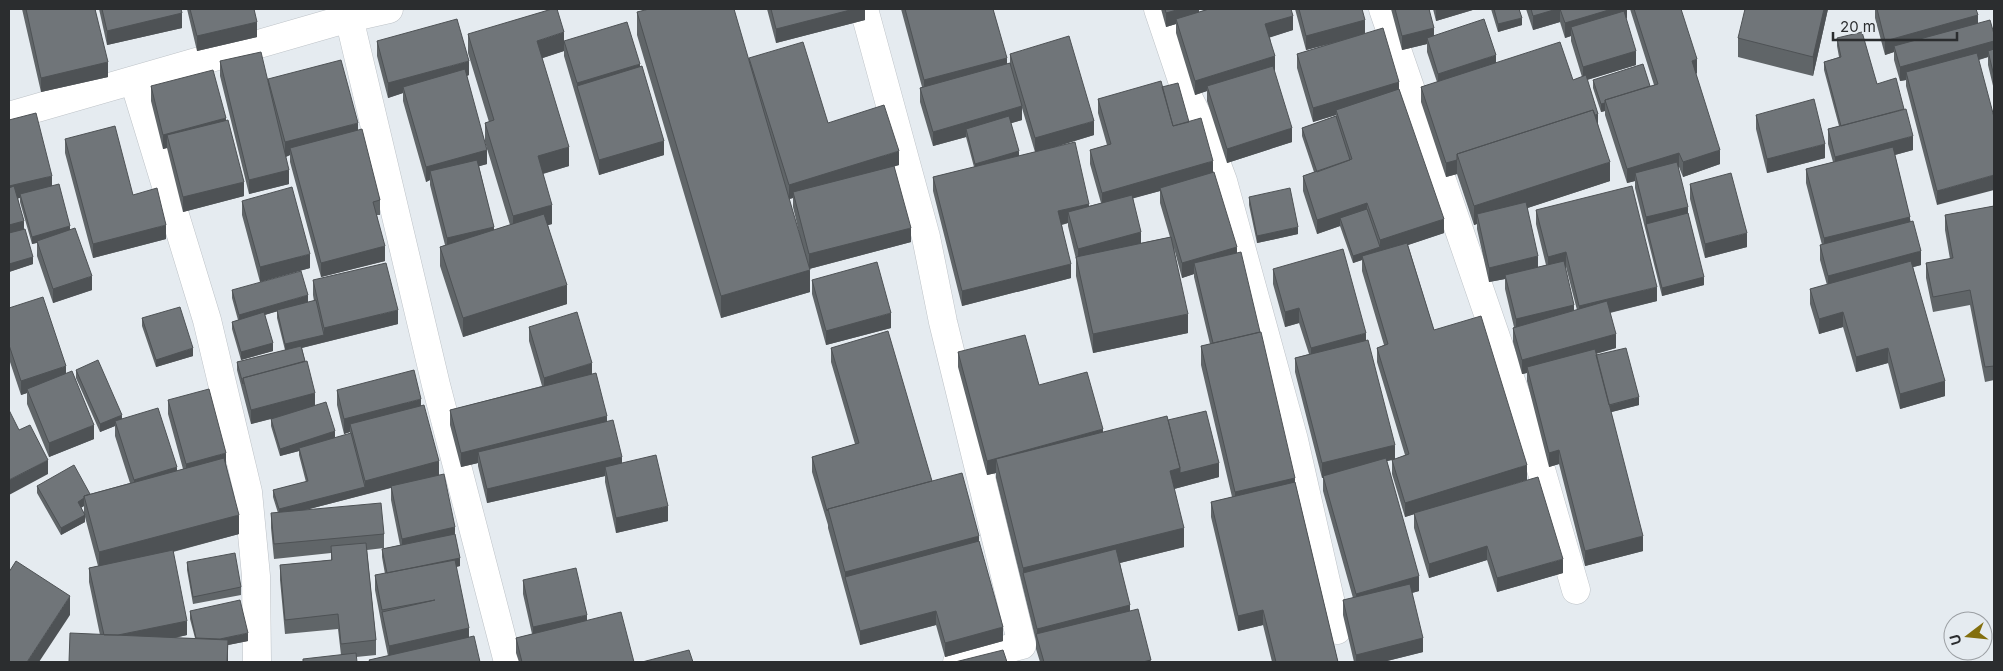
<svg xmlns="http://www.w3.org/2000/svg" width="2003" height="671" font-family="Inter,sans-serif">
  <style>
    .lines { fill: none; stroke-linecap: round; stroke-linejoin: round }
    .minor-casing { stroke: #bdc2c7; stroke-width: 29 }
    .minor { stroke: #fff; stroke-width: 28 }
    .wall { fill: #606568; fill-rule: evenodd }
    .shaded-wall { fill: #4e5255 }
    .building { fill: #707579; stroke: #4e5255 }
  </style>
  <rect width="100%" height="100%" fill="#e5ebf0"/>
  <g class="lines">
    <!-- minor casing -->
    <g class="minor-casing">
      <path id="minor" d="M347,9L436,385L508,662
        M864,9L926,237L943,322L1022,645L957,662
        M1158,9L1187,95L1203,127L1223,181L1294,440L1337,630
        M1383,9L1538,459L1576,590
        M134,81L207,320L248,492L256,576L257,662
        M9,116L349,18L389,9"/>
    </g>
    <!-- minor -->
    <use href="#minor" class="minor"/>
  </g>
  <!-- wall -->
  <path class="wall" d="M22,9H95L108,77L41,92Z
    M99,9H181L182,28L107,45Z
    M187,9H254L257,37L197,51Z
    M767,9H865V20L776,43Z
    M901,9H993L1007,64L1010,63V54L1094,135L1055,147L1089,206L1101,203L1090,164V150L1107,145L1098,113V99L1162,87L1189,122L1213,172L1237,253L1295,482L1338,662H1272L1263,625L1238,631L1211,517V502L1232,497L1201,365V346L1210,344L1194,277V274L1182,278L1174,248L1188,333L1093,353L1076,276V259L1068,226V223L1062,225L1071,278L962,306L933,191V177L974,167L966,137L933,146L920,102V88L922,87ZM1022,108L1035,152L1019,156L1011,123L1022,120ZM1160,191V203L1170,237L1141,243L1133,198Z
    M1161,9H1199V12L1205,10V9H1291L1293,30L1270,37L1275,70L1274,71L1292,142L1227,163L1207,101V91L1195,95L1176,33V24L1166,27Z
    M1295,9H1362L1365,33L1399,89L1444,233L1408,245L1434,330L1527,480L1473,496L1563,573L1497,592L1487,560L1429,578L1414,528V514L1405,517L1392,474V460L1387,461L1419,591L1412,593L1423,652L1383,662H1354L1343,615V600L1353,598L1323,491V477L1322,478L1295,372V358L1309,354L1299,323L1285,327L1273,284V269L1366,340L1395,459L1405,455L1377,362V348L1384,345L1362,271V260L1353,263L1340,226L1317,234L1303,191V176L1314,172L1302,136V128L1336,116V115L1313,122L1297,68V54L1330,44L1306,50Z
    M1391,9H1429L1434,35L1496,63L1573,80L1582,77L1571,41V36L1565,38L1560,22L1533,30L1526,9H1627V18L1626,19L1636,65L1587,80L1598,124L1610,181L1527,208L1538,267L1546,265L1536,224V210L1657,301L1610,313L1616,348L1596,354V355L1639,405L1611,412L1643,551L1585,566L1559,464L1549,467L1527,381V373L1522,374L1513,342V328L1514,327L1505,289V279L1489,282L1477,229V224L1474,225L1457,174L1446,177L1421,102V87L1437,82L1427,52V44L1402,50ZM1565,267H1566L1577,310L1574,311Z
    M1433,9H1476L1436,21Z
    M1491,9H1519L1522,25L1498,32Z
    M1630,9H1681L1697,73L1696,74L1720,164L1683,177L1679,167H1678L1704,285L1662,296L1635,188V181L1627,183L1605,115V111L1601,112L1593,88V80L1650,86L1654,85Z
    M1828,9L1813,76L1738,57V38Z
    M1875,9H1976L1978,23L1994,34V90L1988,65V57L1979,60L1937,205L1906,86V80L1900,81L1894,60V52L1885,55L1875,18Z
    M637,12L749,60L828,123L899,165L894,166L911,242L809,269L810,292L721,318L637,35ZM793,198V207L803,249L789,199Z
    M468,34L564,41L640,67L664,155L599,175L564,56V51L542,58L569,166L543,174L552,224L548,225L567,304L463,337L440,266V247L445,245L430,185V180L426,182L403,101V93L388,98L377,56V41L469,75L467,76L487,164L479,166L494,230L510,225L485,142V123L489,122L468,53Z
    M1837,38L1877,84L1913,150L1895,155L1921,265L1913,267L1945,396L1900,409L1888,363L1856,372L1843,327L1819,334L1810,304V289L1827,285L1820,260V245H1822L1806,183V169L1833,162L1828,144V129L1839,126L1824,70V62L1839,57L1837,46Z
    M220,61L268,84V79L358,130L380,200V215H377L385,261L321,277L290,162V155L286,157L289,184L249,194L220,76Z
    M151,86L226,121L244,196L183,212L167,148L163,149L151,101Z
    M1756,115L1825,158L1767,173L1756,129Z
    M9,120L52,186L70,230L92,290L53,303L37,256V243L32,244L20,202V198H18L24,229L33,264L9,272Z
    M65,139L133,195L166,239L93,258L65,153Z
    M1690,184L1747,247L1705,258L1690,199Z
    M1249,197L1298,234L1257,243L1249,205Z
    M242,201L310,268L260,282L242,215Z
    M1994,206V380L1985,382L1970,305L1933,312L1926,278V263L1950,259L1945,230V215Z
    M313,280L398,324L302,348L315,405L335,438L350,434V432L344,434L337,405V390L421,406L455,534L460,566L456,567L469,637L480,662H369V660L388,656L382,627L375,590V575L385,574L382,557V549L400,545L391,500V488L305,510L384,534V548L367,550L376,640V655L356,657L341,655L338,629L285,634L280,580V565L331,560V553L274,559L271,528V513H278L273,497V490L306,482L299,455V451L280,456L271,426V419L251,424L237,370V362L285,350L277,318V311L265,315L273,351L241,360L232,329V322L238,320L232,298V290L308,302L314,301L313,295Z
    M812,280L891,328L826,345L812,294Z
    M9,308L66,373L94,439L49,457L27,404V393L21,395L9,359Z
    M142,318L193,356L156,367L142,326Z
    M529,327L592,374L607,422L622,463L668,521L616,533L605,482V476L487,503L478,466V463L461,467L450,425V410L542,386L529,341Z
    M831,348L932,481L979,541L1003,641L945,657L936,625L860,645L828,528V525L812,472V457L855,444L831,362Z
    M958,352L1039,385L1103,432L1168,420L1219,477L1174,489L1184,547L1120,563L1130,611L1151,662H1040L1036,649V641L996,478V473L987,475L958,367Z
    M76,370L122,419L177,471L183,469L168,414V400L226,464L239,534L173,552L187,635L175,638H195L190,619V611L248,641L228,645V662H69L100,635L89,582V568L98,566L85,517V522L61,535L37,493V486L90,494L130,483L115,436V426L100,432L76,378ZM84,506V513L81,508Z
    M187,562L241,587V595L193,604L187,570Z
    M523,580L587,621L634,662H519L516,653V638L532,634L523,594Z"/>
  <!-- shaded-wall -->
  <path class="shaded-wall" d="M854,9H865V20L776,43V29Z
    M1180,9H1199V18L1176,19V24L1166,27V13Z
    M1436,9H1476L1436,21Z
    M1557,9H1560V22L1533,30V16Z
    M1612,9H1627V18L1573,35L1571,27V36L1565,38V23Z
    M1824,9H1828L1813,76V57Z
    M182,13V28L107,45V31Z
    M1978,15V30L1894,46V52L1885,55V41Z
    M1293,16V30L1265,39V24Z
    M1522,18V25L1498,32V24Z
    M1365,20V34L1306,50V36Z
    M257,22V37L197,51V36Z
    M1434,28V42L1427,38V44L1402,50V36Z
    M564,32V51L537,60V41Z
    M1994,41V55L1988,51V57L1907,79L1906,72V80L1900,81V67Z
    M1636,51V65L1583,81V67Z
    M1496,55V69L1438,88V74Z
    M1275,56V70L1209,91L1207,86V91L1195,95V81Z
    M1007,58V72L924,95V80Z
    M1697,59V73L1692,75V61Z
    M469,61V75L405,93L403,87V93L388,98V83Z
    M108,62V77L41,92V78Z
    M640,64V78L577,86V97V83Z
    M1399,82V96L1336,110V115L1313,122V108Z
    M1605,103V111L1601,112V104Z
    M1022,106V120L968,136L966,129V137L933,146V132Z
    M1598,114V128L1462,172Z
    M226,118V133L167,135V148L163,149V135Z
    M1094,121V135L1035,153V138Z
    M358,123V137L290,148V155L285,157V142Z
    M1292,128V142L1227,163V149Z
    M1913,136V150L1835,171V157Z
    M664,141V155L599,175V160Z
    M1825,144V158L1767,173V159Z
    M569,147V166L538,175V156Z
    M487,150V164L432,180L430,171V180L426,182V167Z
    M1720,150V164L1683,177V162Z
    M899,151V165L794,198L793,192V198L789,199V185Z
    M1019,151V159L975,171V164Z
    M1679,153V167L1637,180L1635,173V181L1627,183V169Z
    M1457,160V174L1446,177V163Z
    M1213,161V175L1160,188V191L1102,207V193Z
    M1610,162V181L1479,224L1477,214V224L1474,225V206Z
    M289,170V184L249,194V180Z
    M1994,175V190L1937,205V191Z
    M52,176V190L20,194V198L9,201V186Z
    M244,182V196L183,212V197Z
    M1367,203V217L1340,218V226L1317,234V220Z
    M1089,204V218L1068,212V223L1058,225V211Z
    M552,205V224L513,235V216Z
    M1688,207V221L1646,224V217Z
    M1910,217V231L1824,252V238Z
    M1444,219V233L1363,260L1362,256V260L1353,263V256L1380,247V240Z
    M24,221V235L9,239V225Z
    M166,225V239L93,258V244Z
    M70,226V234L32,244V237Z
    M494,227V241L447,253V238Z
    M1298,227V234L1257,243V236Z
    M911,228V242L809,269V254Z
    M1141,232V246L1078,263V249Z
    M1747,233V247L1705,258V244Z
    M385,246V261L321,277V263Z
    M1237,247V261L1194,263V274L1182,278V263Z
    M1921,251V265L1828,290V276Z
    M1566,252V267L1548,271V257Z
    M310,254V268L260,282V267Z
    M1538,256V270L1505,275V279L1489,282V268Z
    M33,257V264L9,272V264Z
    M1071,264V278L962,306V291Z
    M810,270V292L721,318V296Z
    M92,276V290L53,303V289Z
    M1704,277V285L1662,296V288Z
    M567,285V304L463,337V318Z
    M1657,287V301L1579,320V306Z
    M308,295V303L239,322V315Z
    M1574,305V320L1516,333V319Z
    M1299,308V323L1285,327V312Z
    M398,310V324L285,352V344L324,335V328Z
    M1843,312V327L1819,334V319Z
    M891,313V328L826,345V331Z
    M1188,314V333L1093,353V334Z
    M1366,333V347L1311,363V348Z
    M1616,334V348L1528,372L1527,367V373L1522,374V360Z
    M273,343V351L241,360V352Z
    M193,348V356L156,367V360Z
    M1888,348V363L1856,372V357Z
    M592,363V377L544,393V378Z
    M66,366V380L27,389V393L21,395V381Z
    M1945,381V396L1900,409V394Z
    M315,393V407L251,424V410Z
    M1639,397V405L1608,413V406Z
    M421,399V413L350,424V432L344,434V419Z
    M122,415V423L115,421V426L100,432V424Z
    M607,416V430L478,452V463L461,467V453Z
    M94,425V439L49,457V443Z
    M1103,429V443L996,459V473L987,475V461Z
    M335,431V439L299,448V451L280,456V449Z
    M1395,445V459L1322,478V463Z
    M1559,450V464L1549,467V453Z
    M226,453V468L186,478V464Z
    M622,457V472L605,467V476L487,503V489Z
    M48,460V474L9,495V480Z
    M439,461V475L279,517V509L365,487V481Z
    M1219,463V477L1170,490V471L1180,468Z
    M1527,465V480L1405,517V503Z
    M177,467V481L134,495V480Z
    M1295,478V497L1235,511V492Z
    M84,498V506L78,509V502Z
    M668,506V521L616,533V518Z
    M85,515V522L61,535V528Z
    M239,515V534L99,571V552Z
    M455,527V541L402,553V539Z
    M1184,528V547L1027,586L1023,573V568Z
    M979,536V555L845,577V572Z
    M1643,536V551L1585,566V551Z
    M1487,546V560L1429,578V564Z
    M460,558V566L387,581V574Z
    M1563,559V573L1497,592V578Z
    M1419,576V591L1356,608V594Z
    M70,596V615L39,662H27Z
    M1130,605V620L1037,636V629Z
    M1263,610V625L1238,631V616Z
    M936,611V625L860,645V631Z
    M587,615V630L533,641V627Z
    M187,621V635L104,653V638Z
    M1003,627V641L945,657V643Z
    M469,628V642L389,660V646Z
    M248,633V641L228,645V662L198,644Z
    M1423,638V652L1383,662H1356V655Z"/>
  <!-- building -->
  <path class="building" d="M26,9H95L108,62L41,78Z
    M102,9H181L182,13L107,31Z
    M190,9H254L257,22L197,36Z
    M552,9H557L564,32L537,41L569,147L538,156L552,205L513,216L485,123L494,120L468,34Z
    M649,9H734L810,270L721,296L637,12Z
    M771,9H854L776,29Z
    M905,9H993L1007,58L924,80Z
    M1165,9H1180L1166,13Z
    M1209,9H1291L1293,16L1265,24L1275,56L1195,81L1176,19Z
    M1299,9H1362L1365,20L1306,36Z
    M1395,9H1429L1434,28L1402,36Z
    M1494,9H1519L1522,18L1498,24Z
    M1531,9H1557L1533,16Z
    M1560,9H1612L1565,23Z
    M1634,9H1681L1697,59L1692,61L1720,150L1683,162L1679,153L1627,169L1605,100L1658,84Z
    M1745,9H1824L1813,57L1738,38Z
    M1877,9H1976L1978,15L1885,41Z
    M1624,11L1636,51L1583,67L1571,27Z
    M457,19L469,61L388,83L377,41Z
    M1484,19L1496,55L1438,74L1427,38Z
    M1990,20L1994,34V41L1900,67L1894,46Z
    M627,22L640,64L577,83L564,41Z
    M1383,28L1399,82L1313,108L1297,54Z
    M1862,32L1877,84L1896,78L1904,109L1841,126L1824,62L1841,57L1837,38Z
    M1069,36L1094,121L1035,138L1010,54Z
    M803,42L828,123L884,105L899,151L789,185L749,58Z
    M1560,42L1573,80L1586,75L1598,114L1595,115L1593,110L1457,154V160L1446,163L1421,87Z
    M1994,49V76L1988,51Z
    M261,52L289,170L249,180L220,61Z
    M1977,53L1994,117V175L1937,191L1906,72Z
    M341,60L358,123L285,142L268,79Z
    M1010,63L1022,106L933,132L920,88Z
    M1643,64L1650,86L1605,100V103L1601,104L1593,80Z
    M642,66L664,141L599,160L577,86Z
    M1273,66L1292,128L1227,149L1207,86Z
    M465,69L487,150L426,167L403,87Z
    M213,70L226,118L163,135L151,86Z
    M1161,81L1173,126L1201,118L1213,161L1102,193L1090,150L1111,144L1098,99Z
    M1178,83L1189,122L1173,126L1162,87Z
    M1399,89L1444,219L1380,240L1367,203L1317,220L1303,176L1352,159L1336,110Z
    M1814,99L1825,144L1767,159L1756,115Z
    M1906,109L1913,136L1835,157L1828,129Z
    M1593,110L1610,162L1474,206L1457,154Z
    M36,113L52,176L9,186V120Z
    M1009,116L1019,151L975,164L966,129Z
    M1336,116L1350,160L1317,172L1302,128Z
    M228,120L244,182L183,197L167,135Z
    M115,126L133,195L157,188L166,225L93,244L65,139Z
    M362,129L380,200L373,202L385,246L321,263L290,148Z
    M1075,142L1089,204L1058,211L1071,264L962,291L933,177Z
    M1893,147L1910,217L1824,238L1806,169Z
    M477,160L494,227L447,238L430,171Z
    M1677,162L1688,207L1646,217L1635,173Z
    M894,166L911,228L809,254L793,192Z
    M1214,172L1237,247L1182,263L1160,188Z
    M1731,173L1747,233L1705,244L1690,184Z
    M59,184L70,226L32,237L20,194Z
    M14,186L24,221L9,225V188Z
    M1632,186L1657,287L1579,306L1566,252L1548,257L1536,210Z
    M292,187L310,254L260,267L242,201Z
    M1290,188L1298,227L1257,236L1249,197Z
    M1132,195L1141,232L1078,249L1068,212Z
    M1526,202L1538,256L1489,268L1477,214Z
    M1994,206V366L1985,367L1970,290L1933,297L1926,263L1953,258L1945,215Z
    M1367,209L1380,247L1353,256L1340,218Z
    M1688,213L1704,277L1662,288L1646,224Z
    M544,214L567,285L463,318L440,247Z
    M1913,221L1921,251L1828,276L1820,245Z
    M75,228L92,276L53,289L37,241Z
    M25,229L33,257L9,264V233Z
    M1171,237L1188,314L1093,334L1076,257Z
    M1407,243L1434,330L1481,316L1527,465L1405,503L1392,460L1409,454L1377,348L1388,344L1362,256Z
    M1343,249L1366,333L1311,348L1299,308L1285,312L1273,269Z
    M1241,252L1260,332L1213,343L1194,263Z
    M1564,261L1574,305L1516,319L1505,275Z
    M1911,261L1945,381L1900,394L1888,348L1856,357L1843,312L1819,319L1810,289Z
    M877,262L891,313L826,331L812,280Z
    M386,263L398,310L324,328L313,280Z
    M301,271L308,295L239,315L232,290Z
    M43,297L66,366L21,381L9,345V308Z
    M316,300L324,335L285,344L277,310Z
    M1607,301L1616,334L1522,360L1513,328Z
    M180,307L193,348L156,360L142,318Z
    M264,312L273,343L241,352L232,322Z
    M577,312L592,363L544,378L529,327Z
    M888,331L932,481L828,509L827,511L812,457L859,443L831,348Z
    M1261,332L1295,478L1235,492L1201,346Z
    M1025,335L1039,385L1087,372L1103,429L987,461L958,352Z
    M1368,340L1395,445L1322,463L1295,358Z
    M301,346L305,361L243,378V384L237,362Z
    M1626,348L1639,397L1609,405L1596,355Z
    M1595,349L1643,536L1585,551L1559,450L1549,453L1527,367Z
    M98,360L122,415L100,424L76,370Z
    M307,361L315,393L251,410L243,378Z
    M414,370L421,399L344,419L337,390Z
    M72,371L94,425L49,443L27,389Z
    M596,373L607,416L461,453L450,410Z
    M209,389L226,453L186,464L168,400Z
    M326,402L335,431L280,449L271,419Z
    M424,405L439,461L365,481L350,424Z
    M158,408L177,467L134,480L115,421Z
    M9,410L19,430L30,425L48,460L9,480Z
    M1206,411L1219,463L1180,473V468L1168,420Z
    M1167,416L1180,468L1170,471L1184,528L1023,568L996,459Z
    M613,420L622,457L487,489L478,452Z
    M351,433L365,487L279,509L273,490L308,481L299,448Z
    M656,455L668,506L616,518L605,467Z
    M224,458L239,515L99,552L84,496Z
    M1386,458L1419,576L1356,594L1323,476Z
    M74,465L90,494L84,496V498L78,502L85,515L61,528L37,486Z
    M962,473L979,536L845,572L828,509Z
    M444,474L455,527L402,539L391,486Z
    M1538,477L1563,559L1497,578L1487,546L1429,564L1414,513Z
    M1295,482L1338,662H1276L1263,610L1238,616L1211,502Z
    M381,503L384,534L274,544L271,513Z
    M455,534L460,558L387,573L382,549Z
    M979,541L1003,627L945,643L936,611L860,631L845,577Z
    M366,543L376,640L341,644L338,614L285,620L280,565L332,560L331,546Z
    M1116,549L1130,605L1037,629L1023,573Z
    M173,550L187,621L118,635H104L89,568Z
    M235,553L241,587L193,597L187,562Z
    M455,560L469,628L389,646L382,612L435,600L382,610L375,575Z
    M16,561L70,596L27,662H9V572Z
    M576,568L587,615L533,627L523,580Z
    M1410,584L1423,638L1356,655L1343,600Z
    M240,600L248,633L220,639L196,638L190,611Z
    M1138,609L1151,660L1143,662H1044L1036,634Z
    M621,612L634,662H522L516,638Z
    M70,633L228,640L227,662H69Z
    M474,636L480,662H370L369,660Z
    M689,650L693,662H642Z
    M1003,650L1007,662H955Z
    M356,653L357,662H303V659Z"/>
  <!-- border -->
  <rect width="2003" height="671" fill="none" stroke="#2b2d2f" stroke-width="20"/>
  <!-- north arrow -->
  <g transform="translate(1968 636) rotate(254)"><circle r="24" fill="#e5ebf0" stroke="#9b9fa3"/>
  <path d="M0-4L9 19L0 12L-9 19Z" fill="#836f0e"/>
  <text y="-8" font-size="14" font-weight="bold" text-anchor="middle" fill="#2b2d2f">U</text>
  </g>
  <!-- scale -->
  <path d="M1833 32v8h124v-8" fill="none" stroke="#2b2d2f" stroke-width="2.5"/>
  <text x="1840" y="32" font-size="15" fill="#2b2d2f" stroke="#e5ebf0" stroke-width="4" paint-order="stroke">20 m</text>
</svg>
